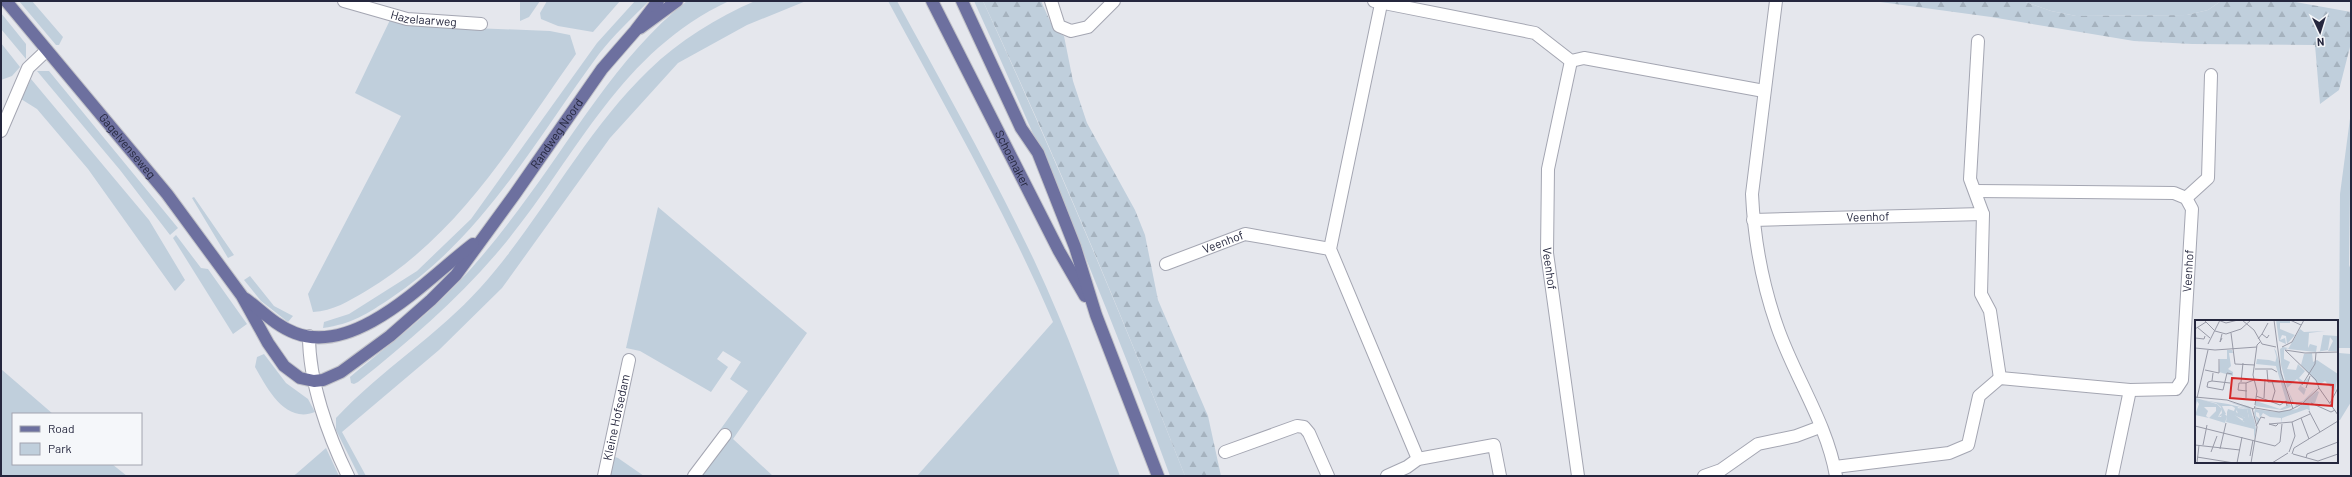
<svg xmlns="http://www.w3.org/2000/svg" width="2352" height="477" font-family="Barlow,sans-serif">
  <style>
    .green { fill: #c0cfdc }
    .forest { fill: url(#forest-firs) }
    .lines { fill: none; stroke-linecap: round; stroke-linejoin: round }
    .minor-casing { stroke: #a4a6b2; stroke-width: 14 }
    .major-casing { stroke: #c2c3c9; stroke-width: 14 }
    .minor { stroke: #fff; stroke-width: 12 }
    .major { stroke: #6d709f; stroke-width: 12 }
    .labels { text-anchor: middle; stroke-width: 4; stroke-linejoin: round; paint-order: stroke }
    .street-label { font-size: 12px; fill: #25273e; stroke: #f5f7fa }
    .inset-road { fill: none; stroke: #989aa7; stroke-width: 1 }
    .view { fill: #d62828; fill-opacity: 0.15; stroke: #d62828; stroke-width: 2 }
    .inset-edge { fill: none; stroke: #25273e; stroke-width: 2 }
  </style>
  <defs>
    <pattern id="forest-firs" width="22" height="20" patternUnits="userSpaceOnUse"><rect width="22" height="20" fill="#c0cfdc"/><path d="M5 1l3.5 6h-7zM16 11l3.5 6h-7z" fill="#a5b2be"/></pattern>
  </defs>
  <rect width="100%" height="100%" fill="#e5e7ed"/>
  <!-- green -->
  <path class="green" d="M19,1H32L63,37L59,45H56Z
    M520,1H540L529,17L520,21Z
    M547,1H620L593,32L558,26L541,19L540,13Z
    M635,1H649C632,18 614,35 599,54C535,141 483,237 391,298C367,314 352,324 323,328L324,322L349,314L417,271L471,219L597,43Z
    M687,1H729C620,52 578,154 507,241C463,295 412,339 358,382L354,384L351,383L350,377C376,355 404,334 429,311C463,281 492,245 519,209C573,138 616,57 687,1Z
    M755,1H806L747,25L678,63L610,138L502,288L439,350L342,432L366,476H359L336,430V418C381,370 438,335 481,287C542,219 583,133 649,70C680,40 716,18 755,1Z
    M888,1H897C944,87 992,172 1034,260C1067,330 1093,404 1120,476H917L1053,322C1006,212 945,107 888,1Z
    M974,1H983C1055,157 1122,316 1185,476H1170C1112,315 1045,157 974,1Z
    M2023,1H2221L2208,10L2187,15L2076,16L2051,11Z
    M1,13L26,44V59L1,29Z
    M390,20L473,28L550,31L570,35L576,54C514,141 460,235 366,291C349,301 333,311 313,312L308,294L401,116L355,93Z
    M1,43L20,67L12,76L1,80Z
    M37,71H49L178,228L170,235L120,170Z
    M31,79L149,220L185,280L175,291L88,169L37,109L21,99Z
    M2351,111L2349,265L2351,270V348H2339L2340,194Z
    M194,197L234,255L228,258L192,198Z
    M658,207L807,333L733,439L773,476H702L729,436L720,430L748,391L730,379L741,362L723,351L717,359L728,367L711,392L640,351L626,348Z
    M176,235L201,268L208,269L247,324L233,334L173,238Z
    M250,276L274,306L293,316L288,322L261,301L244,280Z
    M2339,353L2351,354V402L2340,420H2337Z
    M264,354L286,383L308,399L315,412C285,424 267,388 255,367L257,357Z
    M1,369L53,414H13V464H112L127,476H1Z
    M326,448L339,476H293L296,474Z
    M612,456L618,458L644,476H608Z"/>
  <!-- forest -->
  <path class="forest" d="M983,1H1041L1054,30L1064,36L1073,81L1087,123L1135,210L1145,235L1158,300L1208,416L1221,476H1185C1122,316 1056,157 983,1Z
    M1873,1H2023L2051,11L2076,16L2187,15L2208,10L2221,1H2290L2351,12V43L2339,90L2320,104L2315,45L2192,44L2134,41L1991,17Z"/>
  <g class="lines">
    <!-- minor casing -->
    <g class="minor-casing">
      <g id="minor">
        <path id="s1" d="M344,1L407,19L481,24"/>
        <path d="M1051,1L1059,26L1071,31L1088,27L1114,1"/>
        <path d="M1374,1L1535,33L1571,61L1584,58L1764,91"/>
        <path d="M1776,1L1752,194C1754,238 1762,283 1777,326C1794,376 1827,423 1836,476"/>
        <path d="M1381,4L1330,249L1418,459"/>
        <path d="M1978,41L1970,179L1983,214L1981,294L1990,311L2000,378"/>
        <path id="s2" d="M1571,61L1548,169L1547,253L1578,476"/>
        <path d="M1,131L28,68L46,51"/>
        <path d="M2186,198L2208,178L2211,75"/>
        <path id="s3" d="M1753,220L1983,214"/>
        <path id="s4" d="M1166,264L1245,234L1330,249"/>
        <path d="M309,336C309,382 328,435 348,476"/>
        <path d="M1225,452L1297,426L1304,427L1309,433L1328,476"/>
        <path id="s5" d="M1835,467L1949,453L1968,445L1979,396L2000,378L2130,390L2176,389L2182,380L2192,209L2186,198L2174,193L1975,191"/>
        <path id="s6" d="M604,476L629,360"/>
        <path d="M694,476L725,435"/>
        <path d="M1387,476L1407,467L1418,459L1494,445L1500,476"/>
        <path d="M1704,476L1721,470L1758,444L1796,436L1820,427"/>
        <path d="M2112,476L2130,390"/>
      </g>
    </g>
    <!-- major casing -->
    <g class="major-casing">
      <g id="major">
        <path id="s7" d="M6,1L167,194L242,296L268,343L284,366L300,378L314,381L323,380L341,372L390,336L431,300L456,275L515,194L602,69L635,31L658,1"/>
        <path id="s8" d="M932,1L1059,251L1085,296"/>
        <path d="M962,1L1021,128L1038,153L1075,247L1096,315L1158,476"/>
        <path d="M640,28L677,1"/>
        <path d="M246,299C262,311 276,326 295,333C357,357 429,277 473,244"/>
      </g>
    </g>
    <!-- minor -->
    <use href="#minor" class="minor"/>
    <!-- major -->
    <use href="#major" class="major"/>
  </g>
  <g class="labels">
    <!-- street labels -->
    <g class="street-label">
      <text dy="4" stroke="none"><textPath href="#s1" startOffset="82">Hazelaarweg</textPath></text>
      <text dy="4" stroke="none"><textPath href="#s7" startOffset="847">Randweg Noord</textPath></text>
      <text dy="4" stroke="none"><textPath href="#s7" startOffset="189">Gagelvenseweg</textPath></text>
      <text dy="4" stroke="none"><textPath href="#s8" startOffset="177">Schoenaker</textPath></text>
      <text dy="4" stroke="none"><textPath href="#s3" startOffset="115">Veenhof</textPath></text>
      <text dy="4" stroke="none"><textPath href="#s4" startOffset="61">Veenhof</textPath></text>
      <text dy="4" stroke="none"><textPath href="#s2" startOffset="210">Veenhof</textPath></text>
      <text dy="4" stroke="none"><textPath href="#s5" startOffset="510">Veenhof</textPath></text>
      <text dy="4" stroke="none"><textPath href="#s6" startOffset="60">Kleine Hofsedam</textPath></text>
    </g>
  </g>
  <!-- overview -->
  <g transform="translate(2195 320)">
    <rect width="143" height="143" fill="#e5e7ed"/>
    <path d="M81,0H95V3H85V9L100,15L92,24L91,16L87,15L85,20L90,18L91,24L84,21ZM105,9L109,12L130,11L114,13L113,28L115,24L122,26L121,32L93,29ZM143,14L142,31H133L138,21L135,17L133,30L122,32L125,31L128,15L142,16ZM88,27L93,28L89,30V39L95,42L92,49L101,50L103,44L110,51L104,58L109,62L114,57L112,64L109,62L106,66L111,69L109,75L103,69L106,64L102,59L92,68L99,83L108,81L123,66L111,80L100,87L101,84H98L93,71L86,45L85,29ZM79,28L81,31L96,87L87,90L60,86L61,81L85,89L95,84ZM32,30H37L38,33H34L36,46L33,49L38,52V56L24,52L25,39H32ZM117,33L118,42L122,40L143,54L140,72L130,61L124,65L106,45L109,34ZM74,36V40L81,42V46L61,44L62,39L74,40ZM122,71L124,72L120,83H114L115,91L112,89L87,98L86,103V98L75,97L68,93L65,98L64,93L61,92V96L65,99L63,105L59,93L60,89L81,92L102,89ZM1,78L22,84L27,89L23,97H26L28,93L32,96V92H36L49,102L50,98L43,94L41,88L52,89L54,98L58,96L60,103L61,110L59,119V109L31,102L32,96L30,103L14,98L21,91V87H9L13,91L11,96L14,98L0,95L4,84L2,81L0,89Z" fill="#c0cfdc"/>
    <path d="M82,36L95,84L93,87L80,43ZM7,80L33,84L54,89L34,82L53,86L55,87L58,98H54L52,89L43,87L41,92L50,98V101L47,102L48,99L32,92L33,89L39,91L40,88L37,86H27L31,94L23,97L27,93L26,87L21,83Z" fill="#c0cfdc"/>
    <path class="inset-road" d="M9,0L20,11L31,14L46,9L56,0M23,0L31,3L43,0M47,0L59,10L67,24L81,27M79,0L86,53L98,89M95,0L106,5M2,7L15,18M0,9L11,2M36,13L40,44L60,45M67,14L73,3M0,18L9,19L10,16M27,18L25,22L27,14M63,19L67,14L72,18L74,15M13,24L25,0M87,27L97,22L109,0M0,28L20,30L62,27M90,30L121,60L124,68M90,30L110,33L143,32M60,49H77L82,52M10,50L24,53V39M72,50L73,62H85M18,53L17,61L13,62L12,67L28,70L32,53L37,54M17,61L35,63M77,61L80,71L77,81M46,62L48,43M107,65L120,44L121,33M111,68L115,56M52,71L43,70L44,63H51L59,60M61,76L85,85L91,81L92,86M0,77L32,80L59,89L60,86M2,78L13,30M51,78V63M69,78L70,59M116,83L136,92L140,90M135,83L143,68M60,85L62,71L58,55L62,25L65,22M60,88L84,92L95,90L107,84L124,68L143,95M114,91L125,112M106,98L114,119M83,104L81,106L74,104L97,102L115,94M0,106L80,126L85,122L87,104M61,106L66,97L70,98M0,125L45,130M8,125L12,105M25,129L31,103M16,132L22,116M94,132L100,116L97,102M97,134L99,128L143,101M98,134L123,141L143,134M55,136L58,120M2,137L39,143M111,138L112,134L143,122M2,143L4,125M42,143L47,117M56,143L62,107L57,88M77,143L93,133"/>
    <path class="view" d="M37,58L138,65L137,86L35,78Z"/>
    <rect width="143" height="143" class="inset-edge"/>
  </g>
  <!-- border -->
  <rect width="2352" height="477" fill="none" stroke="#25273e" stroke-width="4"/>
  <!-- legend -->
  <rect x="12" y="413" width="130" height="52" fill="#f5f7fa" stroke="#a2a4af"/>
  <rect x="20" y="426" width="20" height="6" fill="#6d709f" stroke="#a2a4af"/>
  <text x="48" y="433" font-size="12" fill="#25273e">Road</text>
  <rect x="20" y="443" width="20" height="12" fill="#c0cfdc" stroke="#a2a4af"/>
  <text x="48" y="453" font-size="12" fill="#25273e">Park</text>
  <!-- north arrow -->
  <g transform="translate(2320 32) rotate(176)" stroke="#f5f7fa" stroke-width="3" paint-order="stroke">
  <path d="M0-3L7 15L0 10L-7 15Z" fill="#25273e"/>
  <text y="-6" font-size="11" font-weight="bold" text-anchor="middle" fill="#25273e">N</text>
  </g>
</svg>
